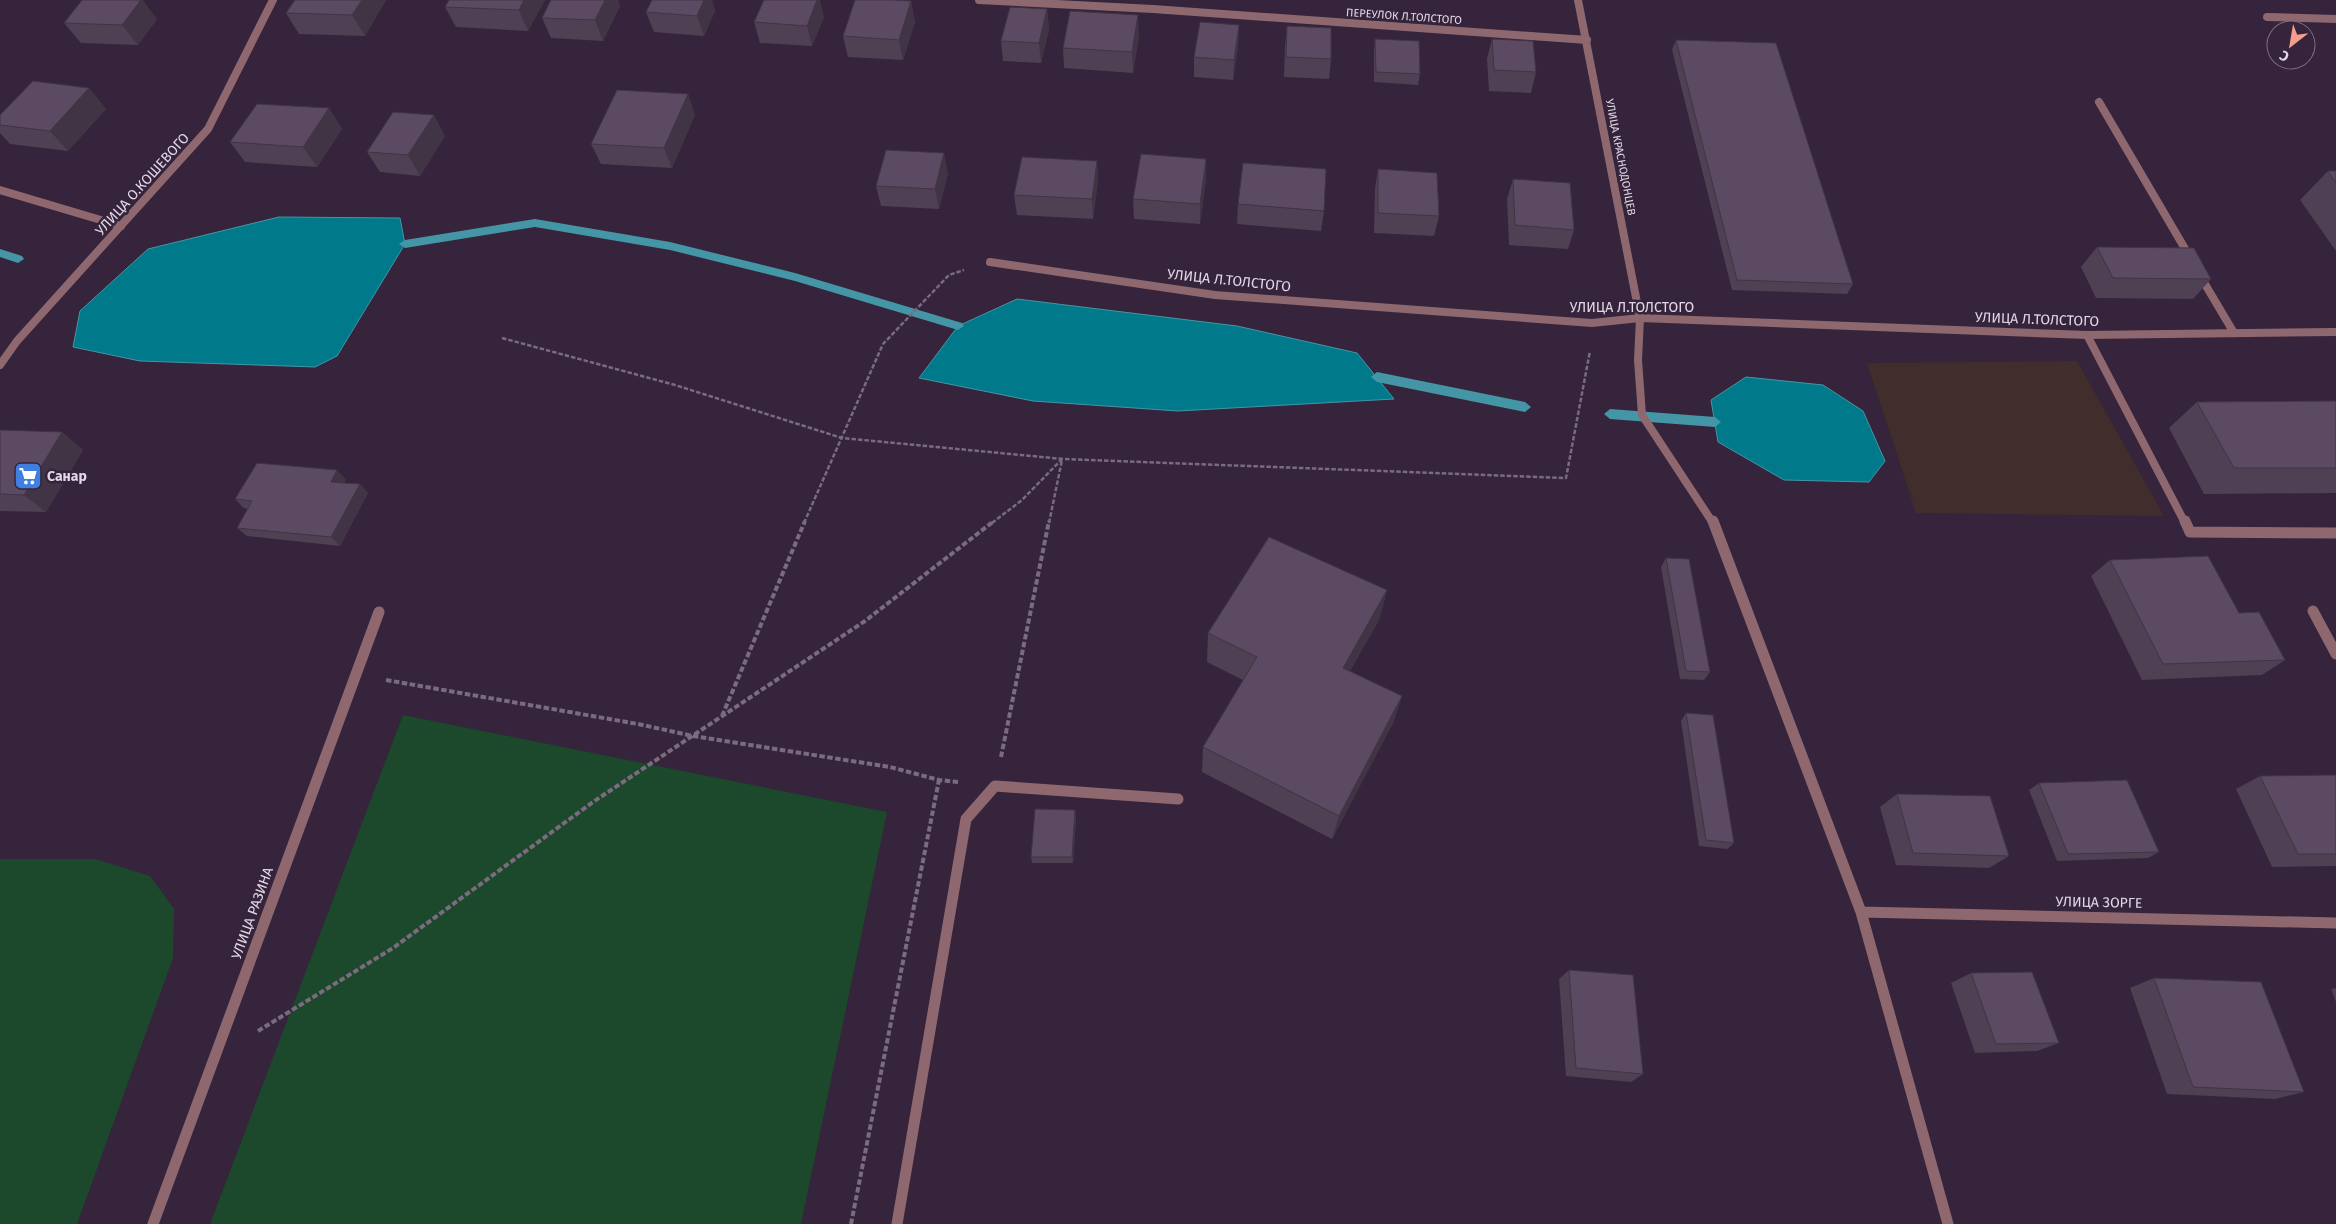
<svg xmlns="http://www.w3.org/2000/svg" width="2336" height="1224" font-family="'Fira Sans',sans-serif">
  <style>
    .industrial { fill: #412d2b }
    .green { fill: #1c492b }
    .water { fill: #00798a; stroke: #4496a6 }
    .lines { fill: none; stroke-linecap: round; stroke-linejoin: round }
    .stream { fill: #4496a6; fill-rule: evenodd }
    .path-far1 { stroke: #7a6b7f; stroke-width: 2.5; stroke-dasharray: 4.5 2; stroke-linecap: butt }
    .path { stroke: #7a6b7f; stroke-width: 4; stroke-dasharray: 5.5 2.5; stroke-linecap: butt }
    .lane-far1 { stroke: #8f686f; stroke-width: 8 }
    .lane { stroke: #8f686f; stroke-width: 11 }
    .street-far1 { stroke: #8f686f; stroke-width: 8 }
    .street { stroke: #8f686f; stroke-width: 11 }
    .wall { fill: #4f4054 }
    .shaded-wall { fill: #403445 }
    .building { fill: #5c4a62; stroke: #403445 }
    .labels { text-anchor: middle; stroke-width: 5; stroke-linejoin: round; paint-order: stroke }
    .far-street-label { font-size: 11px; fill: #e3d8e7; stroke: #35243b }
    .street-label { font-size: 14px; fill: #e3d8e7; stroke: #35243b }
    .poi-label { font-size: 14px; font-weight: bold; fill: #e3d8e7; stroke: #35243b; text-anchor: start }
  </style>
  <rect width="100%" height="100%" fill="#35243b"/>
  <!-- industrial -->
  <path class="industrial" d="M2077,361L2164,516L1916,513L1867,363Z"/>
  <!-- green -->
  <path class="green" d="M403,715L887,812L801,1224H210Z
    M0,859H95L150,876L174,909L173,958L77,1224H0Z"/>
  <!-- water -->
  <path class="water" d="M279,217L400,218L405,244L337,356L315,367L140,361L73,347L80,311L148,249Z
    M1017,299L1237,326L1357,353L1394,399L1178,411L1033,401L919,378L958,326Z
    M1746,377L1823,385L1863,411L1885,461L1869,482L1784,480L1718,442L1711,400Z"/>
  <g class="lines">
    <!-- stream -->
    <path class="stream" d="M535,219L670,242L795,273L962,323L964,326L958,330L795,281L670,250L535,227L405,248L399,244L405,240Z
      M0,249L22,256L24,259L18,263L0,257Z
      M1377,372L1525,402L1531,407L1525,412L1377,382L1371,377Z
      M1610,409L1715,417L1721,422L1715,427L1610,419L1604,414Z"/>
    <!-- path-far1 -->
    <path class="path-far1" d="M502,338L675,385L842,438L1063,459L1566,478L1590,351
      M804,523L883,344L949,275L964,270
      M992,523L1022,500L1062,459
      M1049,523L1062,460"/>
    <!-- path -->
    <path class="path" d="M386,680L638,724L693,736L890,767L939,780L958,782
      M722,716L805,521
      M1001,757L1049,521
      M258,1031L393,948L593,802L865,621L994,521
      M851,1224L939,780"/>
    <!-- lane-far1 -->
    <path class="lane-far1" d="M2267,17L2336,19
      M2099,102L2191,259
      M0,190L121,226
      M2199,274L2234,333
      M1640,318L1638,360L1642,415L1713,523
      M2087,335L2185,523"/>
    <!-- lane -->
    <path class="lane" d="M1713,521L1861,912L1948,1224
      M2185,521L2190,532L2336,533
      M2313,611L2336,654
      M1861,912L2336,923
      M897,1224L966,819L995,786L1178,799"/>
    <!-- street-far1 -->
    <path class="street-far1" d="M979,0L1153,9L1587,40
      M1578,0L1640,318
      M990,262L1215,295L1592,323L1640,318L2087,335L2336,332
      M0,365L17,341L208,129L273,0"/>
    <!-- street -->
    <path class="street" d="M153,1224L379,612"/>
  </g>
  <!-- wall -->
  <path class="wall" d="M295,0H386L365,36L299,34L286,13Z
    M545,0L528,31L456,27L445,7Z
    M551,0H618L620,6L603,41L551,38L542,18Z
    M652,0H712L715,11L704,36L654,32L646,12Z
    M911,1L915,22L903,60L848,57L843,36Z
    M1047,9L1049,30L1041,63L1003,61L1001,41Z
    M824,17L812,46L760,43L754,22Z
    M157,19L138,45L81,43L64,23Z
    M1239,25L1238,46L1233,80L1194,77V57Z
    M1287,26L1331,59L1329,79L1284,77L1285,46Z
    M1139,36L1133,73L1064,68L1063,48Z
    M1375,39L1420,74L1418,85L1374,82V50Z
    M1492,39L1536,72L1531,93L1489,91L1487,59Z
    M1676,40L1853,284L1847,294L1732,290L1672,50Z
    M89,88L106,109L68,151L10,144L0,133V115Z
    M688,94L695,115L672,168L601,164L591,144Z
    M329,108L342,129L317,167L245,162L230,142Z
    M445,136L420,176L380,172L367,152Z
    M1206,159V179L1200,224L1134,219L1133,199Z
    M1097,161L1098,181L1093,219L1017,215L1014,195Z
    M1378,169L1439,216L1434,236L1374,233L1375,189Z
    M2328,171H2336V251L2300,200Z
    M948,173L939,209L881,206L876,186Z
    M1513,179L1574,230L1568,249L1509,245L1507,199Z
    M1238,204L1324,211L1321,231L1237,224Z
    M2097,247L2211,279L2193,299L2096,298L2081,267Z
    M2336,401V493L2204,494L2169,428L2197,402Z
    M0,430L62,432L83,450L46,512L0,511Z
    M346,479L344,483L360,484L368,493L340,546L247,536L237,528L248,509L244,508L235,499Z
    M1666,558L1710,672L1704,680L1680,679L1661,567Z
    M2110,560L2239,613L2285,660L2262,675L2142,680L2091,576Z
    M1387,590L1379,620L1350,671L1402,696L1393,723L1332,839L1202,772L1203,747L1243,680L1207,662L1208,633Z
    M1686,713L1734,843L1727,849L1699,846L1681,721Z
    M2336,775V866L2272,867L2236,789L2260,776Z
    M2039,783L2159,852L2148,858L2057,861L2029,790Z
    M1897,794L2009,856L1989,868L1896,865L1880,807Z
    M1075,810L1076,817L1073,863H1032L1031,857Z
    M1569,970L1643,1074L1631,1082L1566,1076L1559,979Z
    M1971,973L2059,1043L2037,1051L1975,1053L1951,983Z
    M2154,978L2304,1092L2275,1099L2167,1094L2130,988Z
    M2336,988V1002L2331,989Z"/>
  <!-- shaded-wall -->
  <path class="shaded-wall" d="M141,0H143L157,19L138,45L122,25Z
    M362,0H386L365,36L352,15Z
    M524,0H545L528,31L519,10Z
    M605,0H618L620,6L603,41L595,20Z
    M704,0H712L715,11L704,36L697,16Z
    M817,0H820L824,17L812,46L807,26Z
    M911,1L915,22L903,60L899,40Z
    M1047,9L1049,30L1041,63L1039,43Z
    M1138,15L1139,36L1133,73L1132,52Z
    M1239,25L1238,46L1233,80L1234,60Z
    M89,88L106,109L68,151L50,131Z
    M688,94L695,115L672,168L664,148Z
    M329,108L342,129L317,167L303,147Z
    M434,115L445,136L420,176L408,155Z
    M944,153L948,173L939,209L935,189Z
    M1206,159V179L1200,224V204Z
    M1097,161L1098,181L1093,219L1092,199Z
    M62,432L83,450L46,512L24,495Z
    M337,470L346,479L339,491L331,482Z
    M360,484L368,493L340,546L331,537Z
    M1387,590L1379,620L1336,696L1343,668Z
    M1402,696L1393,723L1332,839L1339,816Z
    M1075,810L1076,817L1073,863L1072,857Z"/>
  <!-- building -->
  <path class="building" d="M82,0H141L122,25L64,23Z
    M295,0H362L352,15L286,13Z
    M449,0H524L519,10L445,7Z
    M551,0H605L595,20L542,18Z
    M652,0H704L697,16L646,12Z
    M764,0H817L807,26L754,22Z
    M855,0H894L911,1L899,40L843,36Z
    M1010,7L1047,9L1039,43L1001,41Z
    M1070,11L1138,15L1132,52L1063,48Z
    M1200,22L1239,25L1234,60L1194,57Z
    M1287,26L1331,28V59L1286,57Z
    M1375,39L1419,41L1420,74L1376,72Z
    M1492,39L1533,41L1536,72L1494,70Z
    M1676,40L1776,43L1853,284L1737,280Z
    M33,81L89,88L50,131L0,125V115Z
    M617,90L688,94L664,148L591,144Z
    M257,104L329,108L303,147L230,142Z
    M393,112L434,115L408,155L367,152Z
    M886,150L944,153L935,189L876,186Z
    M1141,154L1206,159L1200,204L1133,199Z
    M1022,157L1097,161L1092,199L1014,195Z
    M1243,163L1326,169L1324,211L1238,204Z
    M1378,169L1437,173L1439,216L1378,213Z
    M2328,171H2336V183Z
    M1513,179L1570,183L1574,230L1515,225Z
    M2097,247L2194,248L2211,279L2113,278Z
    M2336,401V468H2234L2197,402Z
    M0,430L62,432L24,495L0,494Z
    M257,463L337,470L331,482L360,484L331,537L237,528L252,501L235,499Z
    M1269,537L1387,590L1343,668L1402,696L1339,816L1203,747L1257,657L1208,633Z
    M2208,556L2239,613L2259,612L2285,660L2163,664L2110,560Z
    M1666,558L1689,559L1710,672L1686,671Z
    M1686,713L1713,715L1734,843L1706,840Z
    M2336,775V854H2298L2260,776Z
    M2127,780L2159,852L2068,854L2039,783Z
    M1897,794L1990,796L2009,856L1913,853Z
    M1035,809L1075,810L1072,857H1031Z
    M1569,970L1633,975L1643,1074L1576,1068Z
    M2032,972L2059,1043L1996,1044L1971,973Z
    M2154,978L2261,982L2304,1092L2193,1087Z"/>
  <!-- icons -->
  <defs>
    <g id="supermarket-square" transform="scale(1.4375)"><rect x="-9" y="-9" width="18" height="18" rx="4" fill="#3f7fe0" stroke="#35243b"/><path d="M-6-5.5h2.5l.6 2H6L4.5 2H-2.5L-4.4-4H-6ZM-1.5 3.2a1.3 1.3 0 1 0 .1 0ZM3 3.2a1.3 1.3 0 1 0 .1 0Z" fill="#fff"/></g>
  </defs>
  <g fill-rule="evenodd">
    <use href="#supermarket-square" x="28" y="476"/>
  </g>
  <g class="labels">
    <!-- far-street labels -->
    <g class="far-street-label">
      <text transform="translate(1404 16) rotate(4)" y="4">ПЕРЕУЛОК Л.ТОЛСТОГО</text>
      <text transform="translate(1621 157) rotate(79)" y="4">УЛИЦА КРАСНОДОНЦЕВ</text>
    </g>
    <!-- street labels -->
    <g class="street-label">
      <text transform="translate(142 184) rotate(-48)" y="5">УЛИЦА О.КОШЕВОГО</text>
      <text transform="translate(1229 280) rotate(6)" y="5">УЛИЦА Л.ТОЛСТОГО</text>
      <text x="1632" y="312">УЛИЦА Л.ТОЛСТОГО</text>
      <text transform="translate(2037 319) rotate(2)" y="5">УЛИЦА Л.ТОЛСТОГО</text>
      <text transform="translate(2099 902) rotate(1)" y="5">УЛИЦА ЗОРГЕ</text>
      <text transform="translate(252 913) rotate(-70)" y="5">УЛИЦА РАЗИНА</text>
    </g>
    <!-- poi labels -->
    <g class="poi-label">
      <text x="47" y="481">Санар</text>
    </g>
  </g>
  <!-- north arrow -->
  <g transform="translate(2291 45) rotate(211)"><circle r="24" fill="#35243b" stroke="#7b6c80"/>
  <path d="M0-4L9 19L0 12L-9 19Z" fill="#f49d8c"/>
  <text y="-8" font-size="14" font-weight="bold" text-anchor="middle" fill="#e3d8e7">С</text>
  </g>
</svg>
